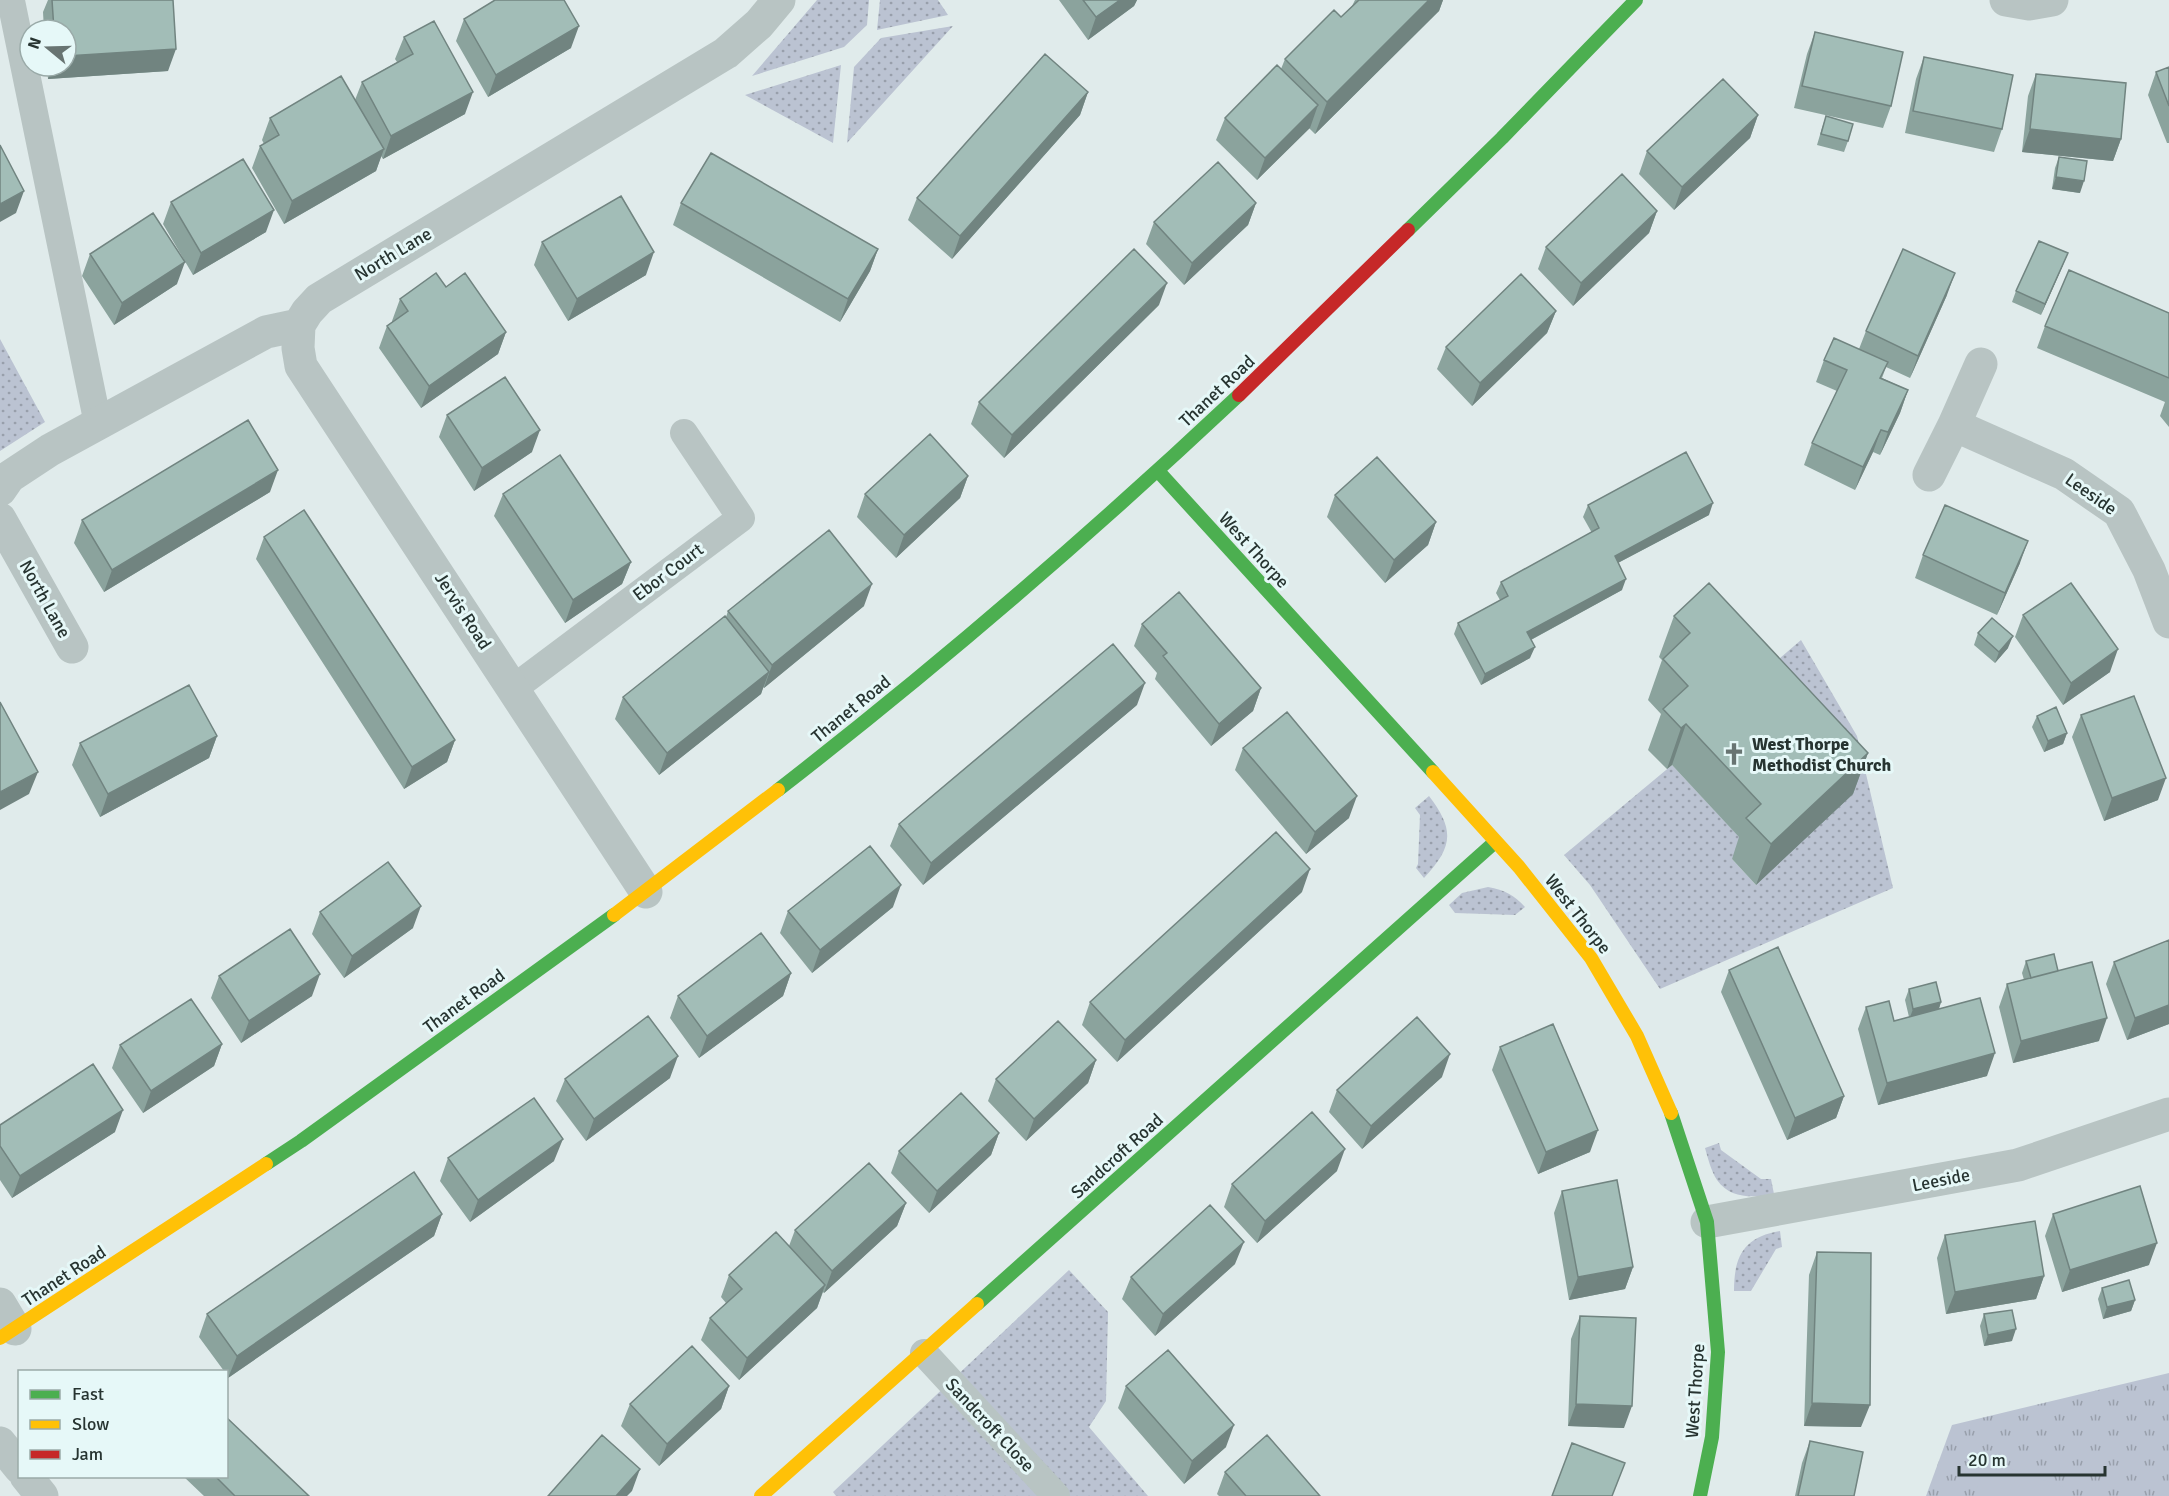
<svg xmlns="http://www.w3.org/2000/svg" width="2169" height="1496" font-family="Signika,sans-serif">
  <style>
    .grass { fill: url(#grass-dots) }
    .park { fill: url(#park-tufts) }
    .pitch { fill: #bbc3d2 }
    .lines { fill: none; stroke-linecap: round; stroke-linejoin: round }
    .lane { stroke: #b8c4c3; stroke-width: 28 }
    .street { stroke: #b8c4c3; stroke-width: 33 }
    .fast { stroke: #4caf50; stroke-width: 14 }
    .slow { stroke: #ffc107; stroke-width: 14 }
    .jam { stroke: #c62828; stroke-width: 14 }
    .wall { fill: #8ba39d }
    .shaded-wall { fill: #718480 }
    .building { fill: #a2bdb7; stroke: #718480; stroke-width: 1.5 }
    .labels { text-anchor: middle; stroke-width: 6; stroke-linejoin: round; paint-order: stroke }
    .street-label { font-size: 18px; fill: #273431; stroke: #e6f8f8 }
    .poi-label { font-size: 18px; font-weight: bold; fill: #273431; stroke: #e6f8f8; text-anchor: start }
  </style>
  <defs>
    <pattern id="grass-dots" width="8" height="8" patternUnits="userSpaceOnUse" patternTransform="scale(1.5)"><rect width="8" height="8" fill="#bbc3d2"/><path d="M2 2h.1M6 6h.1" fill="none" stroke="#989fab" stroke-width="1.8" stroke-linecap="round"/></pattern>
    <pattern id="park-tufts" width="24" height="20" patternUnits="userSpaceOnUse" patternTransform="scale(1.5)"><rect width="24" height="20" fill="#bbc3d2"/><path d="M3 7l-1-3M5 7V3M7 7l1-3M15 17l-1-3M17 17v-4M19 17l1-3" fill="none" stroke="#989fab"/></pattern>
  </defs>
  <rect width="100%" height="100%" fill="#e0ebeb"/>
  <!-- grass -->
  <path class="grass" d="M817,0H869L867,25L844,47L752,76Z
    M880,0H938L948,15L877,30Z
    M953,26L847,143L854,67L881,38Z
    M841,65L833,143L745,95Z
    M0,339L45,422L0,451Z
    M1801,640L1857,736L1893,888L1660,989L1590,885L1564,855L1672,765L1747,845L1732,859L1756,885L1750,684Z
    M1429,796C1455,830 1453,847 1424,878L1416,868L1418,864L1420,815L1415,808Z
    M1488,887C1505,890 1514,895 1525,907L1515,915L1455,913L1449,905L1462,893Z
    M1719,1143L1721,1150L1761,1179H1771L1774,1194C1754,1198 1730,1199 1717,1180C1711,1171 1708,1158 1705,1148Z
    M1780,1231L1782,1247L1776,1249L1751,1291H1734C1734,1256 1744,1237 1780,1231Z
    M1069,1270L1108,1312L1106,1401L1089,1427L1148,1496H836L833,1492Z"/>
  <!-- park -->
  <path class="park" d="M2169,1373V1496H1926L1952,1425Z"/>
  <!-- pitch -->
  <path class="pitch" d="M1987,1460L2063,1487L2060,1496H1974Z"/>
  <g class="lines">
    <!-- lane -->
    <path class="lane" d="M11,1L98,424
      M514,688L741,518L684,433
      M924,1353L1056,1496"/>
    <!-- street -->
    <path class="street" d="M2006,0L2029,4L2052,0
      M299,325L298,348L301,366L646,892
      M1954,425L1981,364
      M1929,475L1954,425L2064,474L2119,512L2149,570L2169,622
      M0,490L9,477L50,450L266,332L299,325L307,312L319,299L726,53L759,24L779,0
      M0,519L72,647
      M1707,1222L2018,1165L2169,1114
      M0,1304L15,1329
      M0,1443L20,1468
      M26,1476L42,1496"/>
    <!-- fast -->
    <path class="fast" d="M1408,230L1502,138L1636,0
      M1158,471L1433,772
      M778,790C938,666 1091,534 1239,395
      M1671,1113L1707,1222L1718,1352L1712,1437L1700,1496
      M266,1164L301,1141L614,915
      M977,1304L1495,842"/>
    <!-- slow -->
    <path class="slow" d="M1433,772L1519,867L1591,958L1637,1036L1671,1113
      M614,915L778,790
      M0,1338L266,1164
      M761,1496L977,1304"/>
    <!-- jam -->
    <path class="jam" d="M1239,395L1408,230"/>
  </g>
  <!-- wall -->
  <path class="wall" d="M48,0H173L168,71L48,79L47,66H66V30H44L43,12Z
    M1059,0H1137L1134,6L1088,40Z
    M1355,0H1443L1439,11L1315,134L1309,128L1257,180L1216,140L1225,118L1281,69L1285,59L1341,17L1352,6Z
    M464,19L571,48L488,97L456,41Z
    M1815,32L1891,106L1883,128L1794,108L1807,54Z
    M404,37L465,114L383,159L381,156L376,171L284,224L252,168L260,146L264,144L262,140L270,118L355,100L362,82L397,62L395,59Z
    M1924,57L2002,129L1994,152L1905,133L1916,79Z
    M2169,67V143H2167L2148,95L2156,72Z
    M2036,74L2121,139L2113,161L2022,152L2028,96Z
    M1088,92L1080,115L952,259L908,220L917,198Z
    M1758,115L1750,138L1674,210L1639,174L1647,151Z
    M1826,116L1848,141L1844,152L1817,145L1822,128Z
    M2059,157L2080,193L2052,189L2055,168Z
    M171,202L266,232L193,275L163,224Z
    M681,203L878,249L870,271L840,322L673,225Z
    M1256,203L1248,225L1184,285L1146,244L1154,222Z
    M1657,211L1649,233L1573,306L1538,269L1546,247Z
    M542,242L646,275L568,321L534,265Z
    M90,254L177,284L114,325L82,276Z
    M2063,265L2041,315L2012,302L2016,291Z
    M446,287L506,332L498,354L421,408L379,348L387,326L392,322V321L400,299Z
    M1947,295L1910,378L1886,367L1882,378L1908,390L1900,413L1880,455L1873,452L1855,490L1804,465L1812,443L1837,391L1816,382L1824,360L1859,349L1866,331Z
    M1159,305L1004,458L971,424L979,402Z
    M1556,311L1547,333L1472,406L1437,369L1446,347Z
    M2169,313V427L2160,416L2165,402L2037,348L2045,326Z
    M447,415L532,452L474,491L439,437Z
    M968,476L960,498L896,558L857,517L865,494Z
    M270,492L104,592L74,543L82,520Z
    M503,494L631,562L622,584L565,623L494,516Z
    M1335,495L1436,522L1428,545L1385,583L1327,517Z
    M1588,505L1709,515L1618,563L1622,590L1531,640L1530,658L1481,685L1454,634L1458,623L1500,600L1496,593L1501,582L1592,533L1583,517Z
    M264,537L455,740L447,762L404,789L256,559Z
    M1923,555L2020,563L1997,615L1915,578Z
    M864,606L764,688L763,687L761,694L659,775L615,719L623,697L726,617L728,611Z
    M2023,615L2110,672L2063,705L2015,637Z
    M1674,616L1868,753L1853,794L1756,885L1732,859L1739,837L1672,765L1667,769L1648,750L1661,714L1648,700L1662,660L1659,657Z
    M1142,624L1261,688L1253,711L1211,746L1155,679L1157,673L1134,646Z
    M1978,633L2008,648L1995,663L1974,645Z
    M1137,705L923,885L890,846L899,824Z
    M2081,715L2158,800L2104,821L2072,737Z
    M2037,716L2067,733L2063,744L2044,752L2032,727Z
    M217,736L209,758L100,817L72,765L80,743Z
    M1243,748L1349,818L1306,854L1235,770Z
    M1302,892L1117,1062L1082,1025L1090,1002Z
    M893,907L812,973L780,933L788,911Z
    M320,912L413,928L344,978L312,934Z
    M2169,940V1024L2127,1040L2106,984L2114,962Z
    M2026,961L2058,971L2099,1041L2013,1063L1999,1007L2007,984L2024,980L2022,973Z
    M1729,970L1844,1096L1836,1118L1787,1140L1721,992Z
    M791,973L783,996L699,1058L670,1018L678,996Z
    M219,976L312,996L241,1043L211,998Z
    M1909,989L1941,1002L1939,1009L1987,1076L1878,1105L1858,1029L1866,1007L1894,1021L1909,1017L1905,1000Z
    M222,1044L214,1066L143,1113L112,1068L120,1045Z
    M1500,1047L1590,1152L1538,1174L1492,1070Z
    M1096,1060L1088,1083L1026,1141L988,1101L996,1079Z
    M1442,1077L1362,1149L1329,1112L1337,1090Z
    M670,1078L586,1141L556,1101L565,1079Z
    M0,1125L115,1132L12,1198L0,1180Z
    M999,1133L991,1155L929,1213L891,1173L899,1151Z
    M448,1158L554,1161L470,1222L440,1181Z
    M1337,1171L1257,1243L1224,1207L1232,1184Z
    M1562,1191L1633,1267L1625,1289L1569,1300L1554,1213Z
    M906,1203L897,1226L824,1293L823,1292L817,1308L739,1380L701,1340L710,1318L726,1303L721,1297L729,1275L789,1246L795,1230Z
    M442,1214L434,1236L228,1378L226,1376V1371H224L199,1337L207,1314Z
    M2053,1214L2149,1265L2062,1292L2045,1236Z
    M1945,1235L2044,1276L2036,1299L1946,1314L1937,1258Z
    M1817,1252L1861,1427L1804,1426L1809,1275Z
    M1235,1264L1155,1336L1122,1299L1131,1277Z
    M2102,1288L2135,1300L2131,1311L2103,1319L2098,1299Z
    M1984,1314L2012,1341L1984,1346L1980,1326Z
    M1580,1316L1624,1428L1568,1426L1571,1339Z
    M729,1386L721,1409L659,1466L621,1426L630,1404Z
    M1126,1386L1226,1447L1184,1484L1118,1408Z
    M1810,1441L1854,1496H1795L1802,1463Z
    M1225,1472L1320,1496H1219L1217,1494Z
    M183,1476H226L309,1496H204Z"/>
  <!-- shaded-wall -->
  <path class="shaded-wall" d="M1120,0H1137L1134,6L1088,40L1096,17Z
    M1429,0H1443L1439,11L1315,134L1327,102Z
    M579,26L571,48L488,97L496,75Z
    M176,49L168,71L48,79L52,66H66V56Z
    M473,92L465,114L383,159L391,136Z
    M1088,92L1080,115L952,259L960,236Z
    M1318,105L1310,128L1257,180L1265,158Z
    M1758,115L1750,138L1674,210L1682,187Z
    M2030,129L2121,139L2113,161L2022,152Z
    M384,149L376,171L284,224L292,201Z
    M2056,177L2084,181L2080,193L2052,189Z
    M24,191L16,213L0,222V204Z
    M1256,203L1248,225L1184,285L1192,263Z
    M274,210L266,232L193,275L201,253Z
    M1657,211L1649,233L1573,306L1581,283Z
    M878,249L870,271L840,322L848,299Z
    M654,252L646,275L568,321L577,299Z
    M2068,253L2063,265L2041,315L2045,304Z
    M185,262L177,284L114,325L122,303Z
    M1955,273L1947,295L1910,378L1918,356Z
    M1167,283L1159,305L1004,458L1012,435Z
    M1556,311L1547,333L1472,406L1480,383Z
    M506,332L498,354L421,408L429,386Z
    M1908,390L1900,413L1880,455L1888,432Z
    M540,430L532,452L474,491L482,468Z
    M1881,430L1873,452L1855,490L1863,467Z
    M278,470L270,492L104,592L112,570Z
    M968,476L960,498L896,558L904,535Z
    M1713,503L1709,515L1610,567L1615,556Z
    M1436,522L1428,545L1385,583L1394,560Z
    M2028,541L2020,563L1997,615L2005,593Z
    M631,562L622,584L565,623L573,600Z
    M1626,579L1622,590L1523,644L1527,632Z
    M872,584L864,606L764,688L772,665Z
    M2013,636L2008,648L1995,663L1999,652Z
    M1535,647L1530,658L1481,685L1485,674Z
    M2118,649L2110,672L2063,705L2071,683Z
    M769,672L761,694L659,775L667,753Z
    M1145,683L1137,705L923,885L931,863Z
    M1261,688L1253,711L1211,746L1219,724Z
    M1686,724L1672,765L1667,769L1681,728Z
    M2067,733L2063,744L2044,752L2048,741Z
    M217,736L209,758L100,817L108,794Z
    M455,740L447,762L404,789L412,767Z
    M1868,753L1853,794L1756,885L1771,844Z
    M38,772L29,794L0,810V792Z
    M2166,778L2158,800L2104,821L2112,798Z
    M1357,796L1349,818L1306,854L1315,832Z
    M1310,869L1302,892L1117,1062L1125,1040Z
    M901,885L893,907L812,973L820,950Z
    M421,906L413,928L344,978L352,956Z
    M791,973L783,996L699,1058L707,1036Z
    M320,974L312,996L241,1043L249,1021Z
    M1941,1002L1937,1014L1909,1020L1913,1009Z
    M2169,1005V1024L2127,1040L2135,1018Z
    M2107,1018L2099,1041L2013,1063L2021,1041Z
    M222,1044L214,1066L143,1113L151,1091Z
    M1995,1053L1987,1076L1878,1105L1887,1083Z
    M1450,1054L1442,1077L1362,1149L1371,1126Z
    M678,1056L670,1078L586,1141L594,1119Z
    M1096,1060L1088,1083L1026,1141L1034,1119Z
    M1844,1096L1836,1118L1787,1140L1795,1118Z
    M123,1110L115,1132L12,1198L20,1176Z
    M1598,1130L1590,1152L1538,1174L1546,1152Z
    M999,1133L991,1155L929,1213L937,1191Z
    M563,1139L554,1161L470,1222L478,1200Z
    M1345,1149L1337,1171L1257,1243L1265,1221Z
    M906,1203L897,1226L824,1293L832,1271Z
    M442,1214L434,1236L228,1378L237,1356Z
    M1244,1242L1235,1264L1155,1336L1163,1314Z
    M2157,1243L2149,1265L2062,1292L2070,1270Z
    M1633,1267L1625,1289L1569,1300L1578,1277Z
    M2044,1276L2036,1299L1946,1314L1955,1292Z
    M825,1285L817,1308L739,1380L747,1358Z
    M2135,1300L2131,1311L2103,1319L2107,1307Z
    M2016,1329L2012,1341L1984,1346L1988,1335Z
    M729,1386L721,1409L659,1466L667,1444Z
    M1812,1403L1870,1405L1861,1427L1804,1426Z
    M1576,1404L1632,1406L1624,1428L1568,1426Z
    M1234,1425L1226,1447L1184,1484L1192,1461Z
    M640,1469L632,1491L627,1496H616Z"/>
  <!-- building -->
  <path class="building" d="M52,0H173L176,49L66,56V30H54Z
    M495,0H564L579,26L496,75L464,19Z
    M1083,0H1120L1096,17Z
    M1359,0H1429L1327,102L1285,59L1334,10L1341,17Z
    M434,21L473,92L391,136L362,82L413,54L404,37Z
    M1815,32L1903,52L1891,106L1802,86Z
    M1045,54L1088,92L960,236L917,198Z
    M1924,57L2013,75L2002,129L1913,111Z
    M1277,65L1318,105L1265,158L1225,118Z
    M2169,67V106L2156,72Z
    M2036,74L2126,83L2121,139L2030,129Z
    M341,76L384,149L292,201L260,146L279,135L270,118Z
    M1723,79L1758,115L1682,187L1647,151Z
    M1826,116L1853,124L1848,141L1821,134Z
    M0,145L24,191L0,204Z
    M711,153L878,249L848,299L681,203Z
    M2059,157L2087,161L2084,181L2056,177Z
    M243,159L274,210L201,253L171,202Z
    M1218,162L1256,203L1192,263L1154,222Z
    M1622,174L1657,211L1581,283L1546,247Z
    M621,196L654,252L577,299L542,242Z
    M153,213L185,262L122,303L90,254Z
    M2039,241L2068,253L2045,304L2016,291Z
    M1134,249L1167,283L1012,435L979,402Z
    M1903,249L1955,273L1918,356L1866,331Z
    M2069,270L2169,313V378L2045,326Z
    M436,273L446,287L465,273L506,332L429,386L387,326L408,311L400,299Z
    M1521,274L1556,311L1480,383L1446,347Z
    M1834,338L1888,362L1880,378L1908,390L1888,432L1881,430L1863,467L1812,443L1847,370L1824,360Z
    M505,377L540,430L482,468L447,415Z
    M248,420L278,470L112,570L82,520Z
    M930,434L968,476L904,535L865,494Z
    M1686,452L1713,503L1615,556L1626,579L1527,632L1535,647L1485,674L1458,623L1508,596L1501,582L1599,528L1588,505Z
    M560,455L631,562L573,600L503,494Z
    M1377,457L1436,522L1394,560L1335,495Z
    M1945,505L2028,541L2005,593L1923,555Z
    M304,510L455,740L412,767L264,537Z
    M829,530L872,584L772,665L728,611Z
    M1709,583L1868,753L1771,844L1746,818L1761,804L1686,724L1681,728L1663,709L1688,686L1663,659L1690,633L1674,616Z
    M2071,583L2118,649L2071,683L2023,615Z
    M1179,592L1261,688L1219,724L1163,656L1167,653L1142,624Z
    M725,616L769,672L667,753L623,697Z
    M1992,618L2013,636L1999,652L1978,633Z
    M1113,644L1145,683L931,863L899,824Z
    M189,685L217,736L108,794L80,743Z
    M2134,696L2166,778L2112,798L2081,715Z
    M0,702L38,772L0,792Z
    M2056,707L2067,733L2048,741L2037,716Z
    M1287,712L1357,796L1315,832L1243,748Z
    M1276,832L1310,869L1125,1040L1090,1002Z
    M870,846L901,885L820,950L788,911Z
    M388,862L421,906L352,956L320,912Z
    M290,929L320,974L249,1021L219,976Z
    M761,933L791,973L707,1036L678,996Z
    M2169,940V1005L2135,1018L2114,962Z
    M1778,947L1844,1096L1795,1118L1729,970Z
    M2054,954L2058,971L2031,978L2026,961Z
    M2092,962L2107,1018L2021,1041L2007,984Z
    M1936,982L1941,1002L1913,1009L1909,989Z
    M1980,998L1995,1053L1887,1083L1866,1007L1889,1001L1894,1021Z
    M191,999L222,1044L151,1091L120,1045Z
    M648,1016L678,1056L594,1119L565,1079Z
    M1417,1017L1450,1054L1371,1126L1337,1090Z
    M1058,1021L1096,1060L1034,1119L996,1079Z
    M1553,1024L1598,1130L1546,1152L1500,1047Z
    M93,1064L123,1110L20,1176L0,1146V1125Z
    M961,1093L999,1133L937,1191L899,1151Z
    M534,1098L563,1139L478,1200L448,1158Z
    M1312,1112L1345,1149L1265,1221L1232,1184Z
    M869,1163L906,1203L832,1271L795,1230Z
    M414,1172L442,1214L237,1356L207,1314Z
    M1617,1180L1633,1267L1578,1277L1562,1191Z
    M2140,1186L2157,1243L2070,1270L2053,1214Z
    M1210,1205L1244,1242L1163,1314L1131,1277Z
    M2035,1221L2044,1276L1955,1292L1945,1235Z
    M776,1232L825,1285L747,1358L710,1318L742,1289L729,1275Z
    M1817,1252L1871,1253L1870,1405L1812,1403Z
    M2129,1280L2135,1300L2107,1307L2102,1288Z
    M2012,1310L2016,1329L1988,1335L1984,1314Z
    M1580,1316L1636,1318L1632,1406L1576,1404Z
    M692,1346L729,1386L667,1444L630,1404Z
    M1168,1350L1234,1425L1192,1461L1126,1386Z
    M226,1417L309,1496H235L215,1476H226Z
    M602,1435L640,1469L616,1496H548Z
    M1267,1435L1320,1496H1246L1225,1472Z
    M1810,1441L1863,1452L1854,1496H1798Z
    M1572,1443L1625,1463L1612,1496H1552Z"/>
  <!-- icons -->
  <defs>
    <g id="church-bare" transform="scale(1.8)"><path d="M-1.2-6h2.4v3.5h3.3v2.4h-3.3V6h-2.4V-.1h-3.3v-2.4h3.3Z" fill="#687472" stroke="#e6f8f8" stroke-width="2.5" paint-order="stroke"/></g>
  </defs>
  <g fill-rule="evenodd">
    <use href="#church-bare" x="1734" y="754"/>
  </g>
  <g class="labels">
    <!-- street labels -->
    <g class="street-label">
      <text transform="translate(393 254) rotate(-31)" y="6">North Lane</text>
      <text transform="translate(1217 391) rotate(-43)" y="6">Thanet Road</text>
      <text transform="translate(2091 494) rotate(35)" y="6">Leeside</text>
      <text transform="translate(1254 550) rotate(48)" y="6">West Thorpe</text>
      <text transform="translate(668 572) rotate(-37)" y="6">Ebor Court</text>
      <text transform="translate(45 599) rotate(61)" y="6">North Lane</text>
      <text transform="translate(463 611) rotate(57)" y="6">Jervis Road</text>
      <text transform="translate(851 709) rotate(-39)" y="6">Thanet Road</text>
      <text transform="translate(1578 914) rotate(52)" y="6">West Thorpe</text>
      <text transform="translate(464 1001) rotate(-36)" y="6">Thanet Road</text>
      <text transform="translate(1117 1156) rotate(-42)" y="6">Sandcroft Road</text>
      <text transform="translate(1941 1180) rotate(-11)" y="6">Leeside</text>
      <text transform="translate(64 1276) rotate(-33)" y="6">Thanet Road</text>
      <text transform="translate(1695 1391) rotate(-86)" y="6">West Thorpe</text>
      <text transform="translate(990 1425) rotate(47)" y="6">Sandcroft Close</text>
    </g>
    <!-- poi labels -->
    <g class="poi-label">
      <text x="1752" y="750">West Thorpe<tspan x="1752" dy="21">Methodist Church</tspan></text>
    </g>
  </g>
  <!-- legend -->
  <rect x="18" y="1370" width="210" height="108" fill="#e6f8f8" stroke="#9aaaa8" stroke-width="1.5"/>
  <rect x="30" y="1390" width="30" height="9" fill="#4caf50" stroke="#9aaaa8" stroke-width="1.5"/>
  <text x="72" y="1400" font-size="18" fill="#273431">Fast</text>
  <rect x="30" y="1420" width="30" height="9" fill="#ffc107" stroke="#9aaaa8" stroke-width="1.5"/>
  <text x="72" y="1430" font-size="18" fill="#273431">Slow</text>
  <rect x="30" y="1450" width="30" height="9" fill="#c62828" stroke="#9aaaa8" stroke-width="1.5"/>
  <text x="72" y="1460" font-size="18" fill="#273431">Jam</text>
  <!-- north arrow -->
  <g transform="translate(48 48) rotate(289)"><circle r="28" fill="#e6f8f8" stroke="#9aaaa8" stroke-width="1.5"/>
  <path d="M0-4.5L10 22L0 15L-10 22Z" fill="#687472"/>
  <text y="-9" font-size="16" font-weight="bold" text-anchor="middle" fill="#273431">N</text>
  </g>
  <!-- scale -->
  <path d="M1959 1466v9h146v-9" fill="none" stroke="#273431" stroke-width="3"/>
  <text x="1968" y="1466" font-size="18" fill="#273431" stroke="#e6f8f8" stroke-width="4.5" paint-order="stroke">20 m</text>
</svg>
